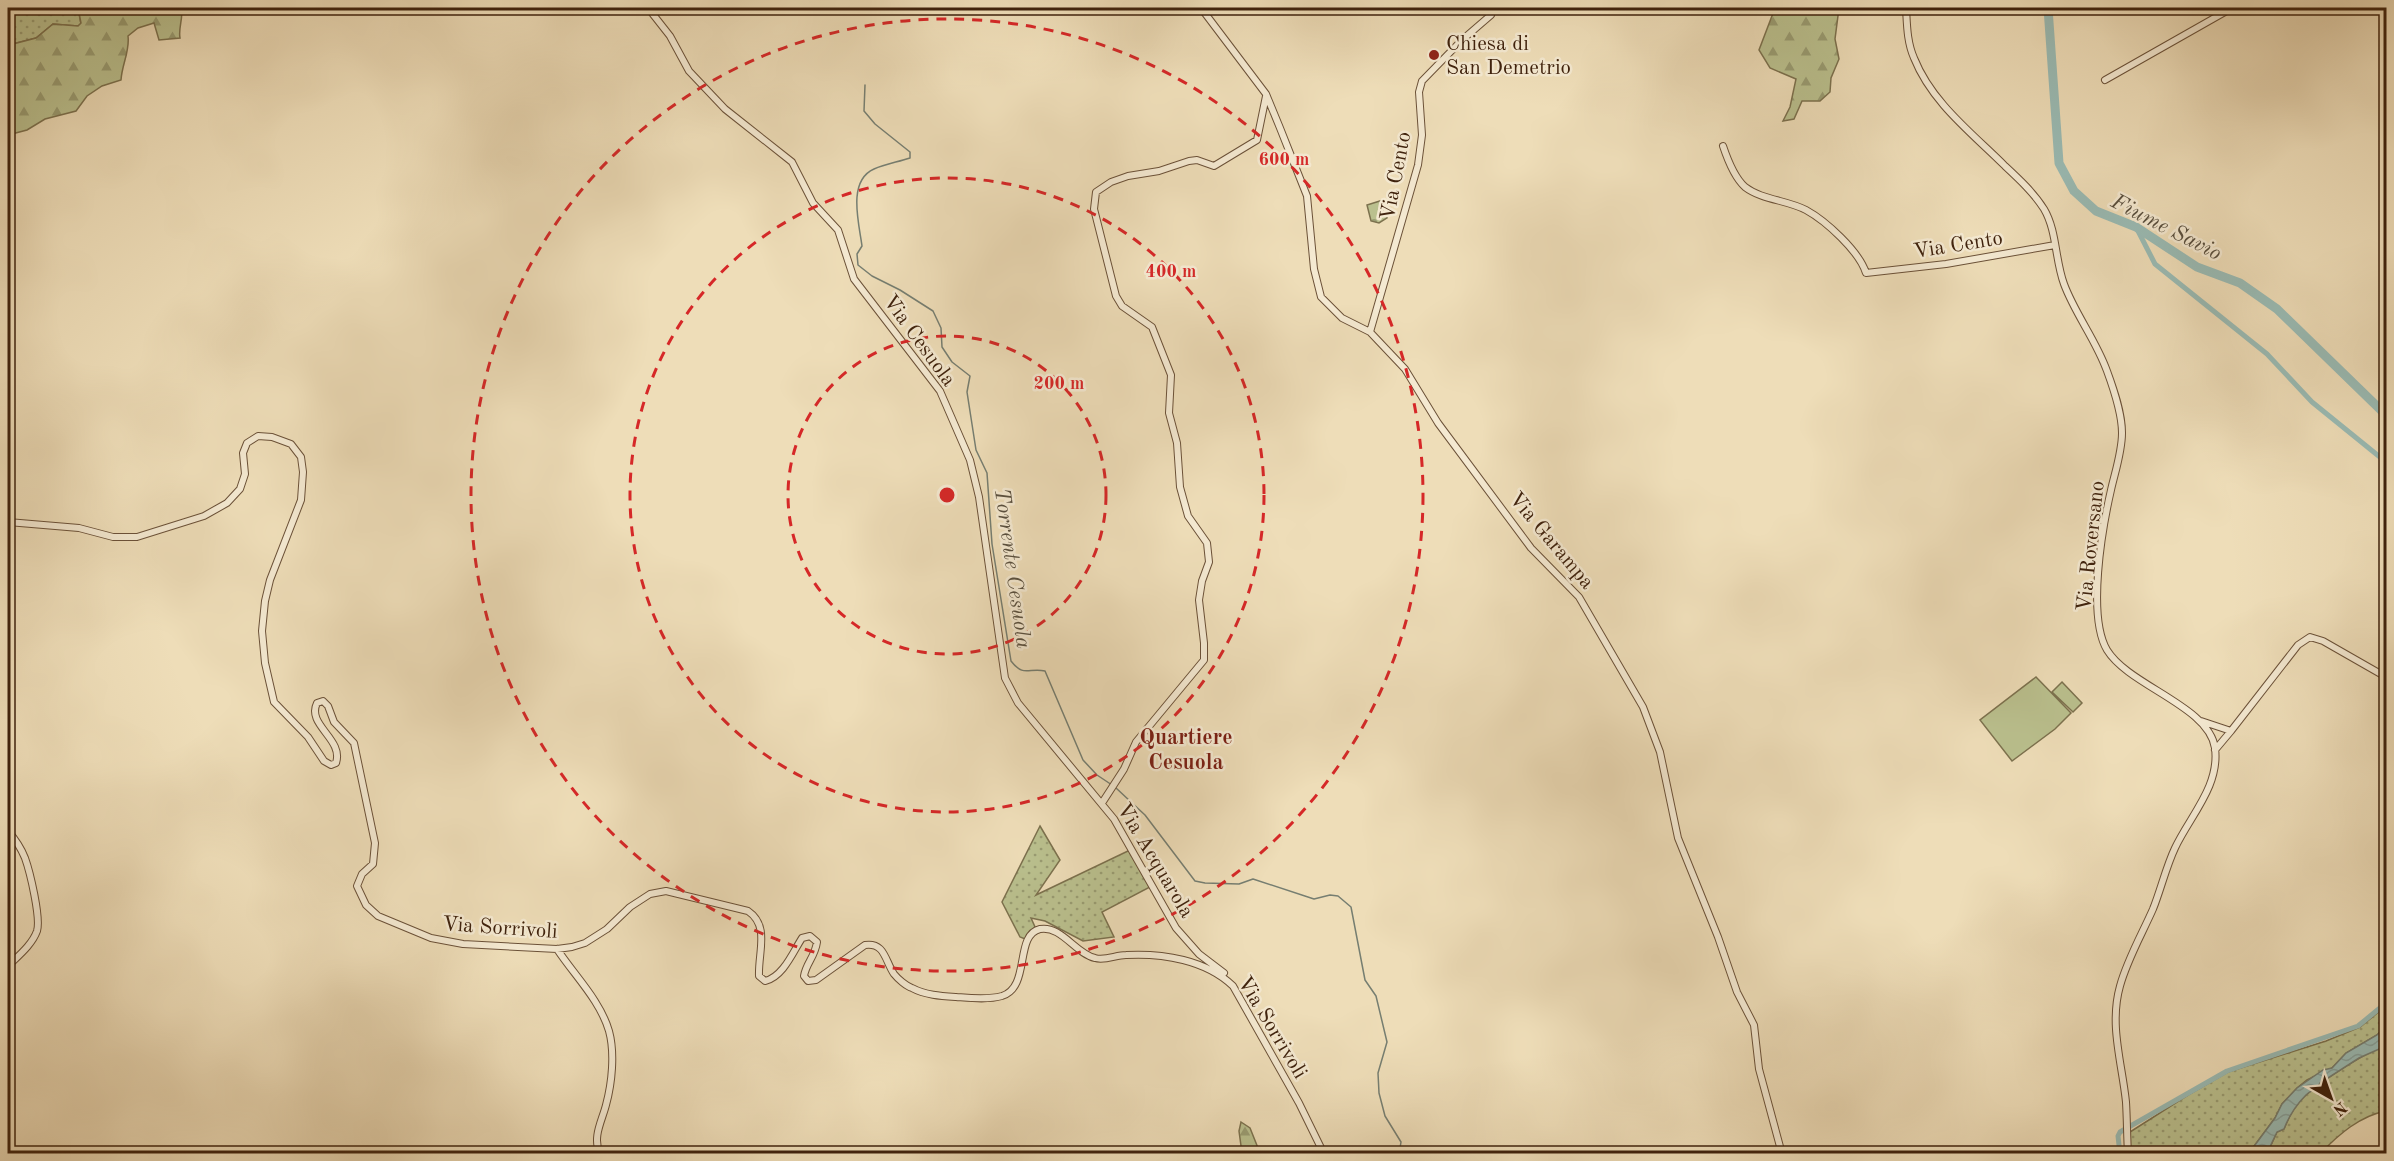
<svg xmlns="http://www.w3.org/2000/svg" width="2394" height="1161" font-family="'Old Standard TT',serif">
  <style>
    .grass { fill: url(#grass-dots); stroke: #7c714e; stroke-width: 1.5 }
    .forest { fill: url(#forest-firs); stroke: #7c714e; stroke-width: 1.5 }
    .cemetery { fill: url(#cemetery-stones); stroke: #7c714e; stroke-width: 1.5 }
    .park { fill: #bac08e; stroke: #7c714e; stroke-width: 1.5 }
    .water { fill: url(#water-waves); stroke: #767e71; stroke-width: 1.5 }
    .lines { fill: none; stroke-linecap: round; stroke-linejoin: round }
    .stream { stroke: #767e71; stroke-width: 1.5 }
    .canal { stroke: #9abbb4; stroke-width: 5 }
    .river { stroke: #9abbb4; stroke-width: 9 }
    .minor-casing { stroke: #6b5138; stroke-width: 8 }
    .minor { stroke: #f4e9d1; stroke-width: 6 }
    .ring { fill: none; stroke: #d62828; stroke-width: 3; stroke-dasharray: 10 8 }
    .poi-dot { fill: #8f2418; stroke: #f4e9d1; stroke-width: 2 }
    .labels { text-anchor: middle; stroke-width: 5; stroke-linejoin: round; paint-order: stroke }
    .poi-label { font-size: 21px; fill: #3f220d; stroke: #f4e9d1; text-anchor: start }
    .street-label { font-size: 21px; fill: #3f220d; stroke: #f4e9d1 }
    .water-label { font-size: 22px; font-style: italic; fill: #5a503f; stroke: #f4e9d1 }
    .neighbourhood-label { font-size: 22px; font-weight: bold; fill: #7a1f14; stroke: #f4e9d1 }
    .centre { fill: #d62828; stroke: #f4e9d1; stroke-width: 3 }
    .ring-label { font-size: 18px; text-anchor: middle; font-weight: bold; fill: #d62828; stroke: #f4e9d1; stroke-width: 5; stroke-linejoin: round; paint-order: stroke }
  </style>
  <defs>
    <pattern id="grass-dots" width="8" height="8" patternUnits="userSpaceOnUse" patternTransform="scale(1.5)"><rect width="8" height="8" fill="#bac08e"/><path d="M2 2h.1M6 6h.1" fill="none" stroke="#999c72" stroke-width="1.8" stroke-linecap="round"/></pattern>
    <pattern id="forest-firs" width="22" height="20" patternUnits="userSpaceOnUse" patternTransform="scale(1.5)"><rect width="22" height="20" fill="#bac08e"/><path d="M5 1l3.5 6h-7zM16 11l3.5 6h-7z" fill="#999c72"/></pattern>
    <pattern id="cemetery-stones" width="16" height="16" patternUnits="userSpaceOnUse" patternTransform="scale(1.5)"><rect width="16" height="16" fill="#bac08e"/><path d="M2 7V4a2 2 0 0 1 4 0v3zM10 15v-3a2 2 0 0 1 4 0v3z" fill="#999c72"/></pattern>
    <pattern id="water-waves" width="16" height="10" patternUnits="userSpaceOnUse" patternTransform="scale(1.5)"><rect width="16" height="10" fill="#9abbb4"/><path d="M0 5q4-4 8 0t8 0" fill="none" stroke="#86a09a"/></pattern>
  </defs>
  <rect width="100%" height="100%" fill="#eeddb8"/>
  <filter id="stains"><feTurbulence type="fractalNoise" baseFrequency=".00333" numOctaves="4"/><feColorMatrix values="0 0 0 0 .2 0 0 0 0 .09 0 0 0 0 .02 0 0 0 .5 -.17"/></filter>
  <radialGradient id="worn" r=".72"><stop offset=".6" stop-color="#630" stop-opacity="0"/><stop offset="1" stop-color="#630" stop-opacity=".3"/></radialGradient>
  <!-- grass -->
  <path class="grass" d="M8,8H78L81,24L78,26L53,24L36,38L13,44L8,57Z
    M1040,826L1060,860L1036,895L1130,850L1150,887L1102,912L1114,937L1083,941L1045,921L1031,918L1036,929L1025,939L1020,937L1002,902Z
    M2386,1006V1026L2377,1035L2346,1053L2332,1068L2307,1080L2297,1088L2282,1104L2275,1118L2249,1153L2130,1154V1132L2188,1095L2228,1072L2326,1041L2360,1027Z
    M2386,1046V1111C2360,1116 2339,1134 2321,1153L2267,1154L2277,1132L2284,1129C2289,1116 2297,1102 2307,1094C2322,1081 2368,1050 2386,1046Z"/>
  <!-- forest -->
  <path class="forest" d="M78,8H181C184,16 178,28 180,38L159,40L154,23L138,28L128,36C130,51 122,64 121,80L102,86L87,96L76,111L45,119L27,130L8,135V57L13,44L36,38L53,24L78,26L81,23Z
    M1775,8H1839L1835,39L1839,59L1831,78L1830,92L1820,101H1802L1794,119L1783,121L1790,107L1796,79L1770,68L1759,50Z
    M1241,1122L1250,1128L1260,1153H1242L1239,1131Z"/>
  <!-- cemetery -->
  <path class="cemetery" d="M1383,200L1387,218L1379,223L1371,221L1367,205Z"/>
  <!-- park -->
  <path class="park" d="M2036,677L2071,713L2055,729L2012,761L1980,720Z
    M2062,682L2082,703L2073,712L2052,692Z"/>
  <!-- water -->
  <path class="water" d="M2386,1026V1046L2359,1058L2320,1083C2317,1090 2311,1090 2306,1095C2296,1105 2289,1116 2284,1129L2277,1132L2267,1153H2249L2275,1118L2282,1104L2297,1088L2323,1070L2332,1068L2346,1053L2377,1035Z"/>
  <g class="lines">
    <!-- stream -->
    <path class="stream" d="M865,85L864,111L875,124L910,152V158C898,162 885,164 874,169C847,181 859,223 862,246L857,254L858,265L872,276L900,290L933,311L941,328L942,347L952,362L970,376L967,392L976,450L987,473L992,544L1011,661C1024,678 1029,667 1045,671L1083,760L1097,775L1112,785
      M1116,788L1145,815L1195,881L1205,883L1239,884L1253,879L1314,899L1330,895L1338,896L1351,907L1365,980L1376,996L1387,1042L1378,1073L1379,1093L1385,1116L1401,1142L1399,1154"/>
    <!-- canal -->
    <path class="canal" d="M2136,227L2155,264L2267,354L2312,402L2386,462
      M2120,1154L2118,1136L2120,1132L2227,1071L2358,1026L2386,1003"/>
    <!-- river -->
    <path class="river" d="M2048,8L2059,163L2074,191L2096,211L2136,227L2197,267L2240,283L2277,309L2386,415"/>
    <!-- minor casing -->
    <g class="minor-casing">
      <path id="minor" d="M648,8L670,36L689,71L725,109L792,162L813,203L838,230L854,279L940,391L970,460L979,497L1005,678L1018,703L1114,819L1176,928L1199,954L1224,973
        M1201,8L1266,94L1280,128L1307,196L1314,269L1321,297L1342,318L1370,332L1405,369L1438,423L1531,548L1579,597L1643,707L1660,752L1678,838L1718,937L1737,992L1754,1025L1759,1069L1782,1154
        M1906,8C1907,25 1907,42 1914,58C1932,103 1972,133 2005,166C2019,179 2034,193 2044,209C2057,231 2055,260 2064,284C2075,314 2096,340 2107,371C2114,390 2122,413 2122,433C2122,452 2115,472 2111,490C2102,529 2087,616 2107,650C2129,686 2209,706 2215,748C2220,786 2190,816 2175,848C2166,867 2161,889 2153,909C2142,934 2127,960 2120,986C2109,1025 2122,1063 2126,1102C2127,1119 2127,1136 2128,1154
        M2311,8L2351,11L2386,8
        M2105,80L2232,8
        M1723,146C1727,158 1735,178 1745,187C1762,200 1787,200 1806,210C1826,221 1859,251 1866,273L1946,264L2055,245
        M1370,332L1418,165L1422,135L1419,92L1422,81L1462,40L1491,15
        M8,522L79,528L113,537H137L204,516L227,503L240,489L245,474L243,453L247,443L258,436L272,437L291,444L301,457L303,472L301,500L270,580L265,601L262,631L265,663L274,702L308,737L324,761L331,765L336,763C344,739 306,725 317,703L323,701L328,706L334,722L354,743L375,843L373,864L362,874L357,886L366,905L378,916L431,938L463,944L557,949L572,947L585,943L607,929L630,907L650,894L666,891L748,911C770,926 758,952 759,976L765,981C783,977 793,952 802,938L810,936L817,942C815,957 806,963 804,976L808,981L816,980L865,945C885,942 885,961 894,974C898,979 906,986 912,988C925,995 941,996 956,997C970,998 988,1000 1002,996C1031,987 1014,935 1040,929C1061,925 1076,954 1095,958C1105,961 1116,955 1126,955C1163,953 1206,960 1233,986L1299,1103L1324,1154
        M2201,721L2231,731L2298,645L2310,637L2323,641L2386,677
        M2215,750L2231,731
        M1102,803L1124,769L1136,742L1204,660V643L1199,600L1202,581L1209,562L1207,543L1188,516L1180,487L1177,443L1169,413L1171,375L1152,327L1122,306L1116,296L1094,209L1096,192L1111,182L1128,176L1159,171L1189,161L1197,160L1214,166L1257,140L1266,96
        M8,831C15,839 21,848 25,858C30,872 41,918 37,931C32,945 18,956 8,966
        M557,949C574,975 600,1000 609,1031C615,1053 612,1083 606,1105C602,1121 592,1137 600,1154"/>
    </g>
    <!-- minor -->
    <use href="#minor" class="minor"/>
  </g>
  <!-- distance rings -->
  <g class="ring">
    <circle cx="947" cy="495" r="159"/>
    <circle cx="947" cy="495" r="317"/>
    <circle cx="947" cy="495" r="476"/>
  </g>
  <!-- markers -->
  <circle class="poi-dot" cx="1434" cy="55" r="6"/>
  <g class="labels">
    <!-- poi labels -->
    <g class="poi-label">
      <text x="1446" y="50">Chiesa di<tspan x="1446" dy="24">San Demetrio</tspan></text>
    </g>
    <!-- street labels -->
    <g class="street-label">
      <text transform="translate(1395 176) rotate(-79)" y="7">Via Cento</text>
      <text transform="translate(1958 244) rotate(-9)" y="7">Via Cento</text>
      <text transform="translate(920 340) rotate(54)" y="7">Via Cesuola</text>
      <text transform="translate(1552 540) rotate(50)" y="7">Via Garampa</text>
      <text transform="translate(2090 546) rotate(-84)" y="7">Via Roversano</text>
      <text transform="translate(1156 860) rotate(59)" y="7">Via Acquarola</text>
      <text transform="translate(500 927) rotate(4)" y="7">Via Sorrivoli</text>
      <text transform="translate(1273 1027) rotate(59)" y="7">Via Sorrivoli</text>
    </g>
    <!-- water labels -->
    <g class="water-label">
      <text transform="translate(2167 226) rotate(27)" y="8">Fiume Savio</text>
      <text transform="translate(1014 568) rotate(82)" y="8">Torrente Cesuola</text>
    </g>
    <!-- neighbourhood labels -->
    <g class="neighbourhood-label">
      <text x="1186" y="744">Quartiere<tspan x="1186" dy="25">Cesuola</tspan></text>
    </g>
  </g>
  <circle cx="947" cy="495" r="9" class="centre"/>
  <g class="ring-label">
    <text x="1284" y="165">600 m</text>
    <text x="1171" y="277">400 m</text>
    <text x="1059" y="389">200 m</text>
  </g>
  <!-- margin -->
  <rect width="2394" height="1161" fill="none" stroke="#eeddb8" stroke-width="30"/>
  <rect x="9" y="9" width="2376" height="1143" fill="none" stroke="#3f220d" stroke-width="3"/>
  <rect x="15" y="15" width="2364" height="1131" fill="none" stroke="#3f220d" stroke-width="1.5"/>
  <!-- north arrow -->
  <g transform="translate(2331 1098) rotate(140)" stroke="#f4e9d1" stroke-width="4.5" paint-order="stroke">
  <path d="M0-4.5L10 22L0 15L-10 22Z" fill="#3f220d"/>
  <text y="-9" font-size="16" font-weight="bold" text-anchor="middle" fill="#3f220d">N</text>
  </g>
  <rect width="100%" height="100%" filter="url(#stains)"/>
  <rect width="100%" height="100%" fill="url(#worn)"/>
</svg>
